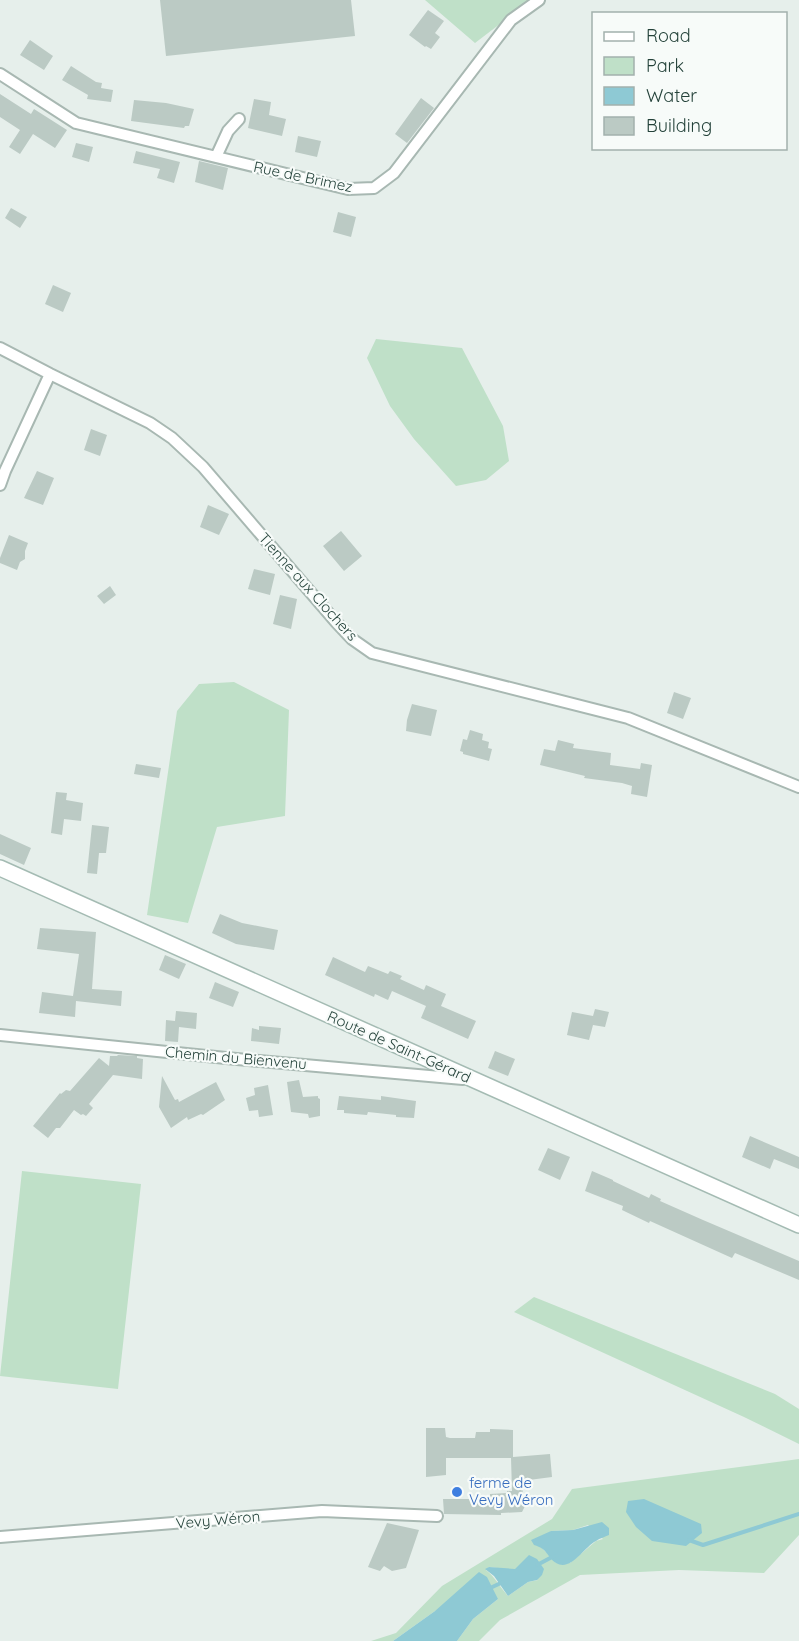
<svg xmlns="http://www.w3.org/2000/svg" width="799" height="1641" font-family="Quicksand,sans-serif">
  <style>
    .green { fill: #bfe0c8; fill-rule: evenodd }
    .water { fill: #8ec9d4 }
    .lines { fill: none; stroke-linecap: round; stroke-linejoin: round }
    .stream { stroke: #8ec9d4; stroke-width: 4 }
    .building { fill: #bbcac4 }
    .street-casing { stroke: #a8b8b2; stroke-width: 14 }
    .secondary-casing { stroke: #a4bbb3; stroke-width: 18 }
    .street { stroke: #fff; stroke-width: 10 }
    .secondary { stroke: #fff; stroke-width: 15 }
    .shop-dot { fill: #3f7fe0; stroke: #f7fbf9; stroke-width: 2 }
    .labels { text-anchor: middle; stroke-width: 4.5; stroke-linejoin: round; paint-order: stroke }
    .street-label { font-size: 15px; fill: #24423a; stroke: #f7fbf9 }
    .shop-label { font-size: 15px; fill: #366cbe; stroke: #f7fbf9; text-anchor: start }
  </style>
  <rect width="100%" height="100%" fill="#e6efeb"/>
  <!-- green -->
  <path class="green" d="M425,0H531L475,43Z
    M376,339L462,348L503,426L509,461L486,480L456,486L414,439L390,406L367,358Z
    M234,682L289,710L285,816L217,827L188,923L147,915L177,711L199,684Z
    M22,1171L141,1184L118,1389L0,1376Z
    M534,1297L775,1394L799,1409V1444L744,1417L514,1312Z
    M799,1459V1535L764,1573L679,1570L580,1575L500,1620L479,1641H457L473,1619L498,1599L435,1611L393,1641H371L396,1633L442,1586L552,1519L572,1489ZM588,1525L603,1539L596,1541L570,1563H556L542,1548L551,1531L573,1530ZM489,1567L515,1570L538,1580L528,1582L508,1596C500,1587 495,1577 486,1570Z"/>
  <!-- water -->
  <path class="water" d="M644,1499L701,1524L702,1533L686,1546L652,1541L636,1527L626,1512L628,1501Z
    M602,1522L609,1528V1535C605,1537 600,1538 596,1541C584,1547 571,1572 556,1563C546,1556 548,1549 534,1545L531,1540L551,1531L573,1530Z
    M529,1555L537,1559L544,1569L542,1575L537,1580L528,1582L508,1596L494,1576L485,1569L489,1567L515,1569Z
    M479,1572L487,1577L498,1599L473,1619L457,1641H393L435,1611Z"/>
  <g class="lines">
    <!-- stream -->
    <path class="stream" d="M689,1540L703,1545L799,1514
      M537,1565L554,1556
      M488,1589L503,1582"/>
  </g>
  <!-- building -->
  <path class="building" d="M160,0H351L355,36L166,56Z
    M428,10L444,21L435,33L440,37L431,49L426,46L425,47L409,35Z
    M30,40L53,56L44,70L20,55Z
    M71,66L96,82L102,83L101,88L113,90L111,102L87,99L88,95L62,80Z
    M0,94L31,114L34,109L67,130L55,148L33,134L20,154L9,147L20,130L0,117Z
    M421,98L434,108L407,143L395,134Z
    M254,99L271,102L269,115L286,119L282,136L248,128Z
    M134,100L166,103L194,109L189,126H185L184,128L131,121Z
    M298,136L321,141L317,157L295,152Z
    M76,143L93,147L89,162L72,157Z
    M136,151L180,162L174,183L157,178L160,169L133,163Z
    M199,161L228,168L223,190L195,182Z
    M11,208L27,217L20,228L5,218Z
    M338,212L356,217L351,237L333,232Z
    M53,285L71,293L63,312L45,304Z
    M91,429L107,435L100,456L84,450Z
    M37,471L54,478L43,505L24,498Z
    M208,505L229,514L219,535L200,527Z
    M341,531L362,556L344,571L323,546Z
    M9,535L28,543L25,551V559L20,562L17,570L0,563V558Z
    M254,569L275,574L270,595L248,589Z
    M110,586L116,595L104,604L97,596Z
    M280,595L297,599L291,629L273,624Z
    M674,692L691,698L683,719L667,713Z
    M412,704L437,710L431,736L406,731L407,720Z
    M470,730L483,734L482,740L489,742L488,748L492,749L489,761L463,754V752L460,751L463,739L467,740Z
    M558,740L574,744L573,748L611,753L610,765L640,769L641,763L652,765L647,797L631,794L632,786L622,783L584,778L585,776L540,765L544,749L555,751Z
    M136,764L161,768L159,778L134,774Z
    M56,792L67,793L66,800L83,803L81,821L64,819L62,835L51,833Z
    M92,825L109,827L106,853H99L97,874L87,873Z
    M0,834L31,848L24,865L0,854Z
    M220,914L242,923L278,930L274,950L236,944L212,933Z
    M40,928L96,932L92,989L122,991L121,1006L76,1001L75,1017L39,1013L42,992L73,996L79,954L37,949Z
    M165,955L186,964L179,979L159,970Z
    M333,957L365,972L368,966L388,974L390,971L402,976L400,979L424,990L426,985L446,994L441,1006L476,1021L468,1039L421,1018L426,1006L392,991L388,1000L375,994L374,997L325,975Z
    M215,982L239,992L233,1007L209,998Z
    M595,1009L609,1012L605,1027L593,1025L589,1040L567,1035L572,1012L593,1016Z
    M176,1011L197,1013L196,1029L179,1027L178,1042L165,1041L166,1020L175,1021Z
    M259,1026L281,1028L279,1044L251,1041L252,1028L259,1030Z
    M495,1051L515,1059L508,1076L488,1068Z
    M118,1055L137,1056V1058L143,1059L142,1079L113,1075L89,1104L93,1108L86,1116L83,1114L81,1115L74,1110L60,1128H56L48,1138L33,1126L60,1093L61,1094L66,1090L70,1091L99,1058L109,1066L110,1056H117Z
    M162,1076L175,1100L178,1099L179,1102L216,1082L225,1100L203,1115L201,1114L188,1120L187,1117L171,1128L159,1107Z
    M299,1080L303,1097L318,1096V1098L320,1099V1116L309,1118L308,1114L291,1112L287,1082Z
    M268,1085L273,1115L259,1117L258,1110L249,1111L246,1098L255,1095L254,1088Z
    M339,1096L381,1100V1096L416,1101L414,1118L396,1117V1115L368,1112L367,1115L344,1113V1110H337Z
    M750,1136L799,1157V1169L774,1159L770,1169L742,1157Z
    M548,1148L570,1157L560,1180L538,1170Z
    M592,1171L613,1180V1181L649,1198L651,1194L661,1199L660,1201L703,1220L799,1261V1280L735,1253L732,1258L650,1221L649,1223L622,1210L623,1206L585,1191Z
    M426,1428H445L446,1437L450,1438H475L476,1432H490V1429L513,1430V1457L550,1454L552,1477L521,1481L525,1506L522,1512L501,1513V1515L444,1514L443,1499H490V1494L507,1493V1491H512L511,1458H446V1475L426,1477Z
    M387,1523L419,1530L406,1568L392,1571L384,1566L380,1571L368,1567Z"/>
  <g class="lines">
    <!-- street casing -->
    <g class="street-casing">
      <path id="street" d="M0,74L76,123L348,189L374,188L394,173L511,20L539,0
        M216,157L228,131L239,119
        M0,348L50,374L150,423L172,438L203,467L336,622L352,639L372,653L628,718L799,787
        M0,485L5,471L50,374
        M0,1035L226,1058L463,1079
        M0,1537L322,1511L437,1516"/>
    </g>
    <!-- secondary casing -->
    <g class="secondary-casing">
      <path id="secondary" d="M0,868L799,1225"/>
    </g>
    <!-- street -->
    <use href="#street" class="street"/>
    <!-- secondary -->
    <use href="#secondary" class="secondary"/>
  </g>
  <!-- markers -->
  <circle class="shop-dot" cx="457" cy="1492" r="6"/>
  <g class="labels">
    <!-- street labels -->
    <g class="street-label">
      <text transform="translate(303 177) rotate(12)" y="5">Rue de Brimez</text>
      <text transform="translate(308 587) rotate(48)" y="5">Tienne aux Clochers</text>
      <text transform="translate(399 1047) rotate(24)" y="5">Route de Saint-Gérard</text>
      <text transform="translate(236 1058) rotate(5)" y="5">Chemin du Bienvenu</text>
      <text transform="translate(218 1520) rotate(-5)" y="5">Vevy Wéron</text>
    </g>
    <!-- shop labels -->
    <g class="shop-label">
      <text x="469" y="1488">ferme de<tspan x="469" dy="17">Vevy Wéron</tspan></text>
    </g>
  </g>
  <!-- legend -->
  <rect x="592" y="12" width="195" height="138" fill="#f7fbf9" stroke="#a3b1ad" stroke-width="1.5"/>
  <rect x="604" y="32" width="30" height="9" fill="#ffffff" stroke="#a3b1ad" stroke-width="1.5"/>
  <text x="646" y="42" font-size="18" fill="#24423a">Road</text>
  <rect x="604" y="57" width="30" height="18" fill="#bfe0c8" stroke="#a3b1ad" stroke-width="1.5"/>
  <text x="646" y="72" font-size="18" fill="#24423a">Park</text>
  <rect x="604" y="87" width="30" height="18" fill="#8ec9d4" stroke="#a3b1ad" stroke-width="1.5"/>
  <text x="646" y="102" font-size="18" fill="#24423a">Water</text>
  <rect x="604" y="117" width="30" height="18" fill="#bbcac4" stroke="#a3b1ad" stroke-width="1.5"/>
  <text x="646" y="132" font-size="18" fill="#24423a">Building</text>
</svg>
